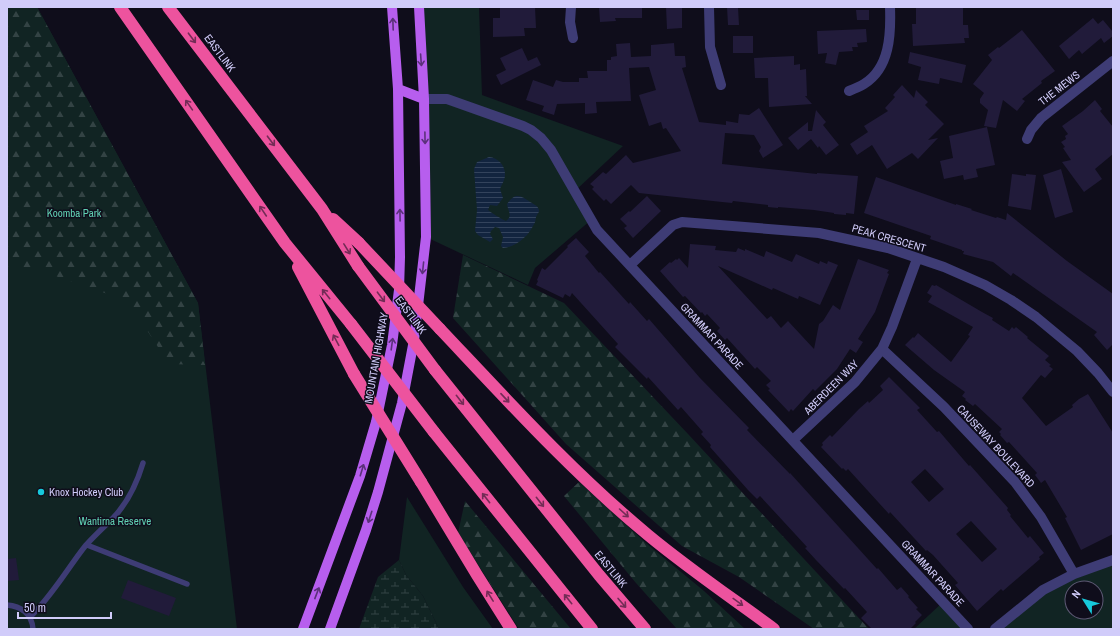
<svg xmlns="http://www.w3.org/2000/svg" width="1120" height="636" font-family="'Archivo Narrow',sans-serif">
  <style>
    .green { fill: #112423; fill-rule: evenodd }
    .forest { fill: url(#forest-firs) }
    .wetland { fill: url(#wetland-marsh) }
    .water { fill: url(#water-rules) }
    .building { fill: #211b3a; fill-rule: evenodd }
    .lines { fill: none; stroke-linecap: round; stroke-linejoin: round }
    .lane { stroke: #3e3c75; stroke-width: 5.5 }
    .street { stroke: #3e3c75; stroke-width: 10 }
    .primary { stroke: #b75eee; stroke-width: 10 }
    .highway { stroke: #ed539e; stroke-width: 12 }
    .highway-bridge { stroke: #ed539e; stroke-width: 12 }
    .oneway { stroke: #5b317a }
    .oneway2 { stroke: #732c56 }
    .poi-dot { fill: #17c9db; stroke: #0f0d1b; stroke-width: 1.5 }
    .labels { text-anchor: middle; stroke-width: 3; stroke-linejoin: round; paint-order: stroke }
    .street-label { font-size: 11px; fill: #d1ccfa; stroke: #0f0d1b }
    .park-label { font-size: 11px; fill: #61d1b4; stroke: #0f0d1b }
    .poi-label { font-size: 11px; fill: #d1ccfa; stroke: #0f0d1b; text-anchor: start }
  </style>
  <defs>
    <pattern id="forest-firs" width="22" height="20" patternUnits="userSpaceOnUse"><rect width="22" height="20" fill="#112423"/><path d="M5 1l3.5 6h-7zM16 11l3.5 6h-7z" fill="#334344"/></pattern>
    <pattern id="wetland-marsh" width="20" height="14" patternUnits="userSpaceOnUse"><rect width="20" height="14" fill="#112423"/><path d="M1 5h8M5 5V1M11 12h8M15 12V8" fill="none" stroke="#334344"/></pattern>
    <pattern id="water-rules" width="6" height="5" patternUnits="userSpaceOnUse"><rect width="6" height="5" fill="#12243f"/><path d="M0 2.5h6" fill="none" stroke="#33435c"/></pattern>
  </defs>
  <rect width="100%" height="100%" fill="#0f0d1b"/>
  <!-- green -->
  <path class="green" d="M7,7H37L198,303L237,629H7Z
    M419,7H479L482,95L623,146L575,191L591,220L535,268L528,285L426,237Z
    M407,497L463,587L493,629H439L423,596L406,575L399,560Z
    M1113,560V629H995L1043,590ZM1072,588H1096V612H1072Z
    M943,602L968,629H914Z"/>
  <!-- forest -->
  <path class="forest" d="M7,7H37L198,303L205,365L169,364L128,301L35,269H7Z
    M463,255L564,303L688,434L869,629H814L739,577L682,546L566,444L453,318Z
    M579,482L647,544L704,591L745,629H677L636,583L564,496Z
    M465,501L571,629H519L458,533Z"/>
  <!-- wetland -->
  <path class="wetland" d="M399,560L406,575L423,596L439,629H359L378,577Z"/>
  <!-- water -->
  <path class="water" d="M489,157C500,158 508,169 504,180C503,183 501,186 500,189L503,198L497,206L490,205L488,210C490,212 503,220 506,221C513,216 508,211 507,204C516,191 521,196 532,203C535,205 538,206 539,210C539,213 538,213 537,215C535,218 536,222 534,224C529,236 516,247 503,248L501,246L503,237L499,228L495,227L491,231L490,234L493,239L490,242L478,235L475,231L477,210L474,169L477,162Z"/>
  <!-- building -->
  <path class="building" d="M500,7H535L536,28H524L525,36L493,37V18H500Z
    M599,7L642,8V18H615L616,21L600,22Z
    M666,7H682V28L667,29Z
    M727,7H738L739,25H728Z
    M916,7H963V25H968L969,38H964L965,43L913,46L912,24H916Z
    M856,10H869V20H857Z
    M1093,18L1098,24L1103,20L1113,32V36L1104,43L1101,38L1082,54L1079,50L1069,59L1059,46Z
    M866,29L867,42L857,43L858,47H852L853,51L839,52L836,65L825,63L827,53L818,54L817,31Z
    M1022,30L1055,71L1041,81L1042,83L1022,99L1025,101L1017,111L1003,100L996,128L984,126L988,110L980,103V99L984,93L973,84L992,60L988,55L998,47L999,48Z
    M733,36H753V53H733Z
    M630,43L631,57L651,56V45L674,43L675,56H685L686,67L682,68L699,122L726,125V121L738,123L739,114L749,115L759,108L783,145L763,158L759,151L761,147L754,135L725,133L722,164L817,174V173L858,176L854,214L846,213V215L834,214V213L814,210L778,207V208L768,207V205L733,201L732,203L722,202L639,193L631,185L611,204L606,199L604,201L592,189L594,187L590,184L603,172L606,174L626,155L633,163L681,151L666,128L663,129L661,122L649,126L639,95L656,90L649,67L629,68L631,101L596,102L597,113L585,114V103L557,104L554,115L542,111L544,106L526,100L533,80L553,87L556,80L563,82H579V78H588L587,71H607V60H611V57L617,56L616,44Z
    M522,48L528,61L537,57L541,65L501,85L496,75L506,70L500,58Z
    M910,52L966,65L962,83L940,78L939,84L918,80L921,67L908,63Z
    M794,56V65L800,64V70L806,69L807,96H805L812,104L769,107L768,78H755L754,58Z
    M902,85L914,98L916,90L928,102L925,105L944,124L928,140L938,138L918,159L912,153L887,169L872,145L857,155L850,144L868,132L864,126L888,111L885,108L895,97L893,95Z
    M1095,100L1102,109L1100,111L1113,127V154L1095,169L1102,179L1084,192L1062,162L1071,160L1063,148L1065,147L1061,142L1066,139L1065,136L1068,134L1062,126L1083,111Z
    M816,110L826,122L823,125L839,145L826,155L819,146L818,148L811,139L798,150L788,138L808,122V131H812Z
    M987,127L995,165L976,169L978,177L964,180L963,175L944,179L940,161L953,158L949,136Z
    M1061,169L1073,212L1055,218L1043,175Z
    M1012,174L1026,176V174L1036,175L1031,210L1008,206Z
    M876,177L956,205V204L972,209L971,210L996,218L997,217L1006,220L1007,213L1067,261L1113,294V344L1107,350L1094,335L1097,332L1013,273L1011,276L993,262L963,254L964,251H962V250L930,239L931,236L864,213Z
    M647,196L661,211L633,238L624,228L627,226L620,219L629,211L630,212Z
    M576,238L589,252L585,256L599,273L600,272L629,304L630,302L647,321L649,319L700,378L749,428L747,430L790,474V473L877,569L878,568L897,590L901,587L909,596L908,597L918,608L916,609L922,615L915,622L916,623L910,629H872L861,618L867,612L845,588L844,589L816,560L805,548L807,547L760,496L757,499L748,490L710,447L711,445L701,434L703,432L681,407L678,410L648,377L647,379L615,347L618,344L572,293L570,297L565,294L563,298L536,285L538,281L537,280L542,268L545,270L568,247L567,246Z
    M690,244L716,246L715,250L736,252L738,248L745,251V249L764,257L766,251L792,262L796,254L819,264L820,261L827,264L828,261L838,265L820,305L799,296L798,299L773,288L772,290L718,266L767,319L771,316L781,328L788,321L814,349L819,324L823,321L833,305L840,310L858,259L889,270L887,273L889,274L875,312L858,339L863,342L856,353L850,349L837,369L815,391L813,389L793,411L791,409L789,412L768,390L770,389L766,385L771,381L757,367L755,369L727,338L725,340L717,331L720,328L707,314L705,316L702,312L701,313L685,296L683,297L660,271L670,262L671,263L676,259L677,260L679,258L688,268Z
    M932,285L935,286L936,285L982,312L993,318L992,320L1009,331L1012,327L1014,329L1016,327L1028,337L1027,338L1049,356L1045,360L1051,365L1049,366L1053,369L1045,378L1041,375L1022,398L1046,426L1073,407L1072,405L1079,399L1088,394L1113,433V534L1081,550L1065,518L1067,517L1045,480L1041,483L1035,475L1037,473L1009,442L1007,443L1000,435L1001,434L999,432L1002,429L975,404L973,406L965,400L966,399L962,396L965,392L934,370L905,345L913,337L914,338L918,333L951,362L970,336L968,335L973,327L928,302L932,296L927,293Z
    M889,377L920,408L917,410L937,432L939,431L969,466L970,465L993,491L1008,508L1007,510L1011,515L1010,516L1028,538L1030,536L1044,553L1039,557L1040,559L1011,584L1003,591L1001,589L977,611L955,585L958,583L933,555L927,550L926,551L890,512L889,514L848,469L846,471L843,468L842,469L821,447L823,445L822,443L830,435L832,437L859,409L868,401L869,403L883,390L880,386ZM925,469L944,489L929,502L911,482ZM971,521L997,549L982,562L956,534Z
    M16,558L19,580L7,581V559Z
    M128,580L176,598L169,616L121,598Z"/>
  <g class="lines">
    <!-- lane -->
    <path class="lane" d="M87,545L187,584
      M7,605C21,606 32,614 33,629
      M30,617C52,596 67,569 86,545C95,535 105,526 114,517C128,502 137,483 143,463"/>
    <!-- street -->
    <path class="street" d="M571,7L570,22L573,38
      M709,7L710,47L721,85
      M849,91C854,89 859,87 864,84C890,68 891,34 890,7
      M424,99H447L523,126L531,130L541,138L551,150L597,230L968,629
      M1027,139L1031,130L1041,118L1113,61
      M630,265L673,225L682,222L819,233L888,248L944,267L985,285L1011,300L1036,317L1077,351L1098,373L1113,392
      M882,349L944,407L1015,482L1041,517L1074,574
      M793,440L855,382L882,349L892,327L917,259
      M995,629L1043,590L1074,574L1113,560"/>
    <!-- primary -->
    <path class="primary" d="M398,89L424,99
      M303,629L360,476L376,422L392,345L399,290L400,257L398,89L392,7
      M330,629L366,530L378,492L402,403L414,340L426,237L424,99L419,7"/>
    <!-- highway -->
    <path class="highway" d="M120,7L285,243L351,324
      M168,7L322,209L358,266
      M333,219L359,243
      M298,267L354,374
      M440,329C507,400 573,473 648,535C689,569 732,598 774,629
      M435,370L599,575L645,629
      M434,432L592,629
      M421,482L477,575L511,629"/>
    <!-- highway-bridge -->
    <path class="highway-bridge" d="M359,243L440,329
      M358,266L435,370
      M351,324L434,432
      M354,374L421,482"/>
  </g>
  <!-- one-way arrows -->
  <defs><path id="oneway-shaft" d="M-6 0H5M1.5-3L5.5 0L1.5 3" fill="none" stroke-width="1.6" stroke-linecap="round" stroke-linejoin="round"/></defs>
  <g class="oneway">
    <use href="#oneway-shaft" transform="translate(393 24) rotate(-92)"/>
    <use href="#oneway-shaft" transform="translate(421 60) rotate(86)"/>
    <use href="#oneway-shaft" transform="translate(425 138) rotate(89)"/>
    <use href="#oneway-shaft" transform="translate(400 215) rotate(-91)"/>
    <use href="#oneway-shaft" transform="translate(423 268) rotate(96)"/>
    <use href="#oneway-shaft" transform="translate(392 344) rotate(-82)"/>
    <use href="#oneway-shaft" transform="translate(362 470) rotate(-73)"/>
    <use href="#oneway-shaft" transform="translate(370 517) rotate(108)"/>
    <use href="#oneway-shaft" transform="translate(317 593) rotate(-69)"/>
  </g>
  <g class="oneway2">
    <use href="#oneway-shaft" transform="translate(192 38) rotate(53)"/>
    <use href="#oneway-shaft" transform="translate(189 105) rotate(-125)"/>
    <use href="#oneway-shaft" transform="translate(271 141) rotate(53)"/>
    <use href="#oneway-shaft" transform="translate(263 211) rotate(-124)"/>
    <use href="#oneway-shaft" transform="translate(347 249) rotate(58)"/>
    <use href="#oneway-shaft" transform="translate(326 294) rotate(-129)"/>
    <use href="#oneway-shaft" transform="translate(381 297) rotate(53)"/>
    <use href="#oneway-shaft" transform="translate(336 340) rotate(-118)"/>
    <use href="#oneway-shaft" transform="translate(505 398) rotate(47)"/>
    <use href="#oneway-shaft" transform="translate(460 400) rotate(52)"/>
    <use href="#oneway-shaft" transform="translate(486 498) rotate(-128)"/>
    <use href="#oneway-shaft" transform="translate(540 502) rotate(52)"/>
    <use href="#oneway-shaft" transform="translate(624 513) rotate(42)"/>
    <use href="#oneway-shaft" transform="translate(490 596) rotate(-122)"/>
    <use href="#oneway-shaft" transform="translate(568 599) rotate(-129)"/>
    <use href="#oneway-shaft" transform="translate(738 602) rotate(36)"/>
    <use href="#oneway-shaft" transform="translate(622 603) rotate(49)"/>
  </g>
  <!-- markers -->
  <circle class="poi-dot" cx="41" cy="492" r="4"/>
  <g class="labels">
    <!-- street labels -->
    <g class="street-label">
      <text transform="translate(220 53) rotate(53)" y="4">EASTLINK</text>
      <text transform="translate(1059 88) rotate(-38)" y="4">THE MEWS</text>
      <text transform="translate(889 238) rotate(16)" y="4">PEAK CRESCENT</text>
      <text transform="translate(411 315) rotate(53)" y="4">EASTLINK</text>
      <text transform="translate(712 336) rotate(47)" y="4">GRAMMAR PARADE</text>
      <text transform="translate(376 358) rotate(-80)" y="4">MOUNTAIN HIGHWAY</text>
      <text transform="translate(831 387) rotate(-45)" y="4">ABERDEEN WAY</text>
      <text transform="translate(996 446) rotate(47)" y="4">CAUSEWAY BOULEVARD</text>
      <text transform="translate(611 569) rotate(50)" y="4">EASTLINK</text>
      <text transform="translate(933 573) rotate(47)" y="4">GRAMMAR PARADE</text>
    </g>
    <!-- park labels -->
    <g class="park-label">
      <text x="74" y="217">Koomba Park</text>
      <text x="115" y="525">Wantirna Reserve</text>
    </g>
    <!-- poi labels -->
    <g class="poi-label">
      <text x="49" y="496">Knox Hockey Club</text>
    </g>
  </g>
  <!-- border -->
  <rect width="1120" height="636" fill="none" stroke="#d1ccfa" stroke-width="16"/>
  <!-- north arrow -->
  <g transform="translate(1084 600) rotate(307)"><circle r="19" fill="#0f0d1b" stroke="#5d5974"/>
  <path d="M0-3L7 15L0 10L-7 15Z" fill="#17c9db"/>
  <text y="-6" font-size="11" font-weight="bold" text-anchor="middle" fill="#d1ccfa">N</text>
  </g>
  <!-- scale -->
  <path d="M18 612v6h93v-6" fill="none" stroke="#d1ccfa" stroke-width="2"/>
  <text x="24" y="612" font-size="12" fill="#d1ccfa" stroke="#0f0d1b" stroke-width="3" paint-order="stroke">50 m</text>
</svg>
